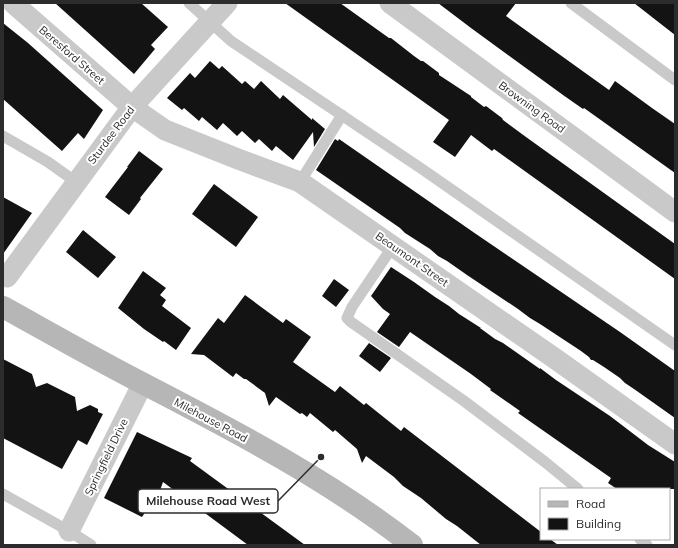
<svg xmlns="http://www.w3.org/2000/svg" width="678" height="548" font-family="Mulish,sans-serif">
  <style>
    .building { fill: #131313 }
    .lines { fill: none; stroke-linecap: round; stroke-linejoin: round }
    .service { stroke: #c9c9c9; stroke-width: 11 }
    .minor { stroke: #c9c9c9; stroke-width: 21 }
    .secondary { stroke: #b6b6b6; stroke-width: 22 }
    .labels { text-anchor: middle; stroke-width: 4; stroke-linejoin: round; paint-order: stroke }
    .street-label { font-size: 11px; fill: #2c2c2c; stroke: #fff }
    .leader { fill: none; stroke: #2c2c2c; stroke-width: 1.5 }
    .callout-dot { fill: #2c2c2c; stroke: #fff; stroke-width: 1.5 }
    .callout { fill: #fff; stroke: #2c2c2c; stroke-width: 1.5 }
    .callout-label { font-size: 12px; text-anchor: middle; font-weight: bold; fill: #2c2c2c }
  </style>
  <rect width="100%" height="100%" fill="#fff"/>
  <!-- building -->
  <path class="building" d="M55,3H141L168,27L151,45L155,49L134,74Z
    M285,3H340L389,38H391L414,56L421,61H423L439,73V75L471,96V97L484,107L486,106L502,118L503,120L526,137L675,244V279L494,149L492,151L471,135L455,157L433,142L449,120Z
    M438,3H516L506,16L609,90L615,81L652,108L675,124V173L584,108L583,109L563,95L471,28Z
    M634,3H675V35Z
    M3,23L28,43L103,110L84,139L78,133L62,151L3,99Z
    M210,61L219,69L222,66L242,84L245,81L254,89L261,81L280,99L283,95L312,120V118L325,129L314,147L313,132L293,160L276,146L272,151L259,139L255,143L242,131L237,136L223,123L217,130L202,117L199,121L184,108L182,110L167,98L190,73L195,78Z
    M335,139L338,141L339,139L476,234L620,332L675,371V418L634,389L625,383L620,378L604,367L593,360H591L589,357L581,351L540,324L530,318L518,309L467,275L447,261L438,256L430,249L405,233L400,228L316,170Z
    M139,151L163,169L140,198L141,199L129,215L105,197L128,167H127Z
    M214,184L258,217L236,247L192,214Z
    M3,197L32,213L3,254Z
    M83,230L116,257L98,278L66,252Z
    M391,267L414,282L435,297L449,306L459,314L481,328H480L495,339L503,343L540,369V368L556,380L610,416L648,445L675,462V489H617L608,483L611,478L518,413L520,411L490,390L491,389L471,374L410,332L399,347L377,332L390,314L383,309L371,296Z
    M143,271L166,288L160,295L166,300L162,306L191,328L176,350L164,341L163,342L144,329L118,308Z
    M334,279L349,290L336,307L322,296Z
    M245,295L283,323L286,319L311,337L293,362L335,392L340,386L364,405L366,403L401,431L404,427L541,532V539H550L558,545H481L457,526L446,519L421,498L403,486L394,477L366,456L362,463L357,449L335,430L333,432L310,413L307,417L302,413L300,414L276,397L269,406L265,393L246,379H244L236,373L233,377L204,355L191,354L218,318L224,323Z
    M369,343L391,358L380,372L359,356Z
    M3,359L32,374L36,387L47,383L75,397L77,411L90,405L98,409V412L103,414L87,445L78,440L62,469L3,438Z
    M137,432L192,458L190,461L305,545H248L163,482L152,513L146,511L142,517L104,498Z"/>
  <g class="lines">
    <!-- service -->
    <path class="service" d="M189,3L231,41L422,169L675,345
      M571,3L675,80
      M3,136L48,162L76,182
      M300,182L342,115
      M393,246L352,307L347,318L351,322L464,401L545,462L578,489
      M3,494L69,531L91,545
      M640,539L647,545"/>
    <!-- minor -->
    <path class="minor" d="M13,3L132,107L165,130L238,159L300,182L557,360L675,444
      M390,3L675,212
      M7,277L132,107L227,3
      M69,531L143,383"/>
    <!-- secondary -->
    <path class="secondary" d="M3,307C50,333 97,360 144,384C237,432 330,481 412,545"/>
  </g>
  <g class="labels">
    <!-- street labels -->
    <g class="street-label">
      <text transform="translate(72 55) rotate(41)" y="4">Beresford Street</text>
      <text transform="translate(532 107) rotate(36)" y="4">Browning Road</text>
      <text transform="translate(111 135) rotate(-53)" y="4">Sturdee Road</text>
      <text transform="translate(412 259) rotate(35)" y="4">Beaumont Street</text>
      <text transform="translate(211 420) rotate(28)" y="4">Milehouse Road</text>
      <text transform="translate(106 457) rotate(-64)" y="4">Springfield Drive</text>
    </g>
  </g>
  <!-- callouts -->
  <path class="leader" d="M321 457L278 501"/>
  <circle class="callout-dot" cx="321" cy="457" r="4"/>
  <rect class="callout" x="138" y="489" width="140" height="24" rx="4"/>
  <g class="callout-label">
    <text x="208" y="505">Milehouse Road West</text>
  </g>
  <!-- border -->
  <rect width="678" height="548" fill="none" stroke="#2c2c2c" stroke-width="8"/>
  <!-- legend -->
  <rect x="540" y="488" width="130" height="52" fill="#ffffff" stroke="#ababab"/>
  <rect x="548" y="501" width="20" height="6" fill="#b6b6b6" stroke="#ababab"/>
  <text x="576" y="508" font-size="12" fill="#2c2c2c">Road</text>
  <rect x="548" y="518" width="20" height="12" fill="#131313" stroke="#ababab"/>
  <text x="576" y="528" font-size="12" fill="#2c2c2c">Building</text>
</svg>
